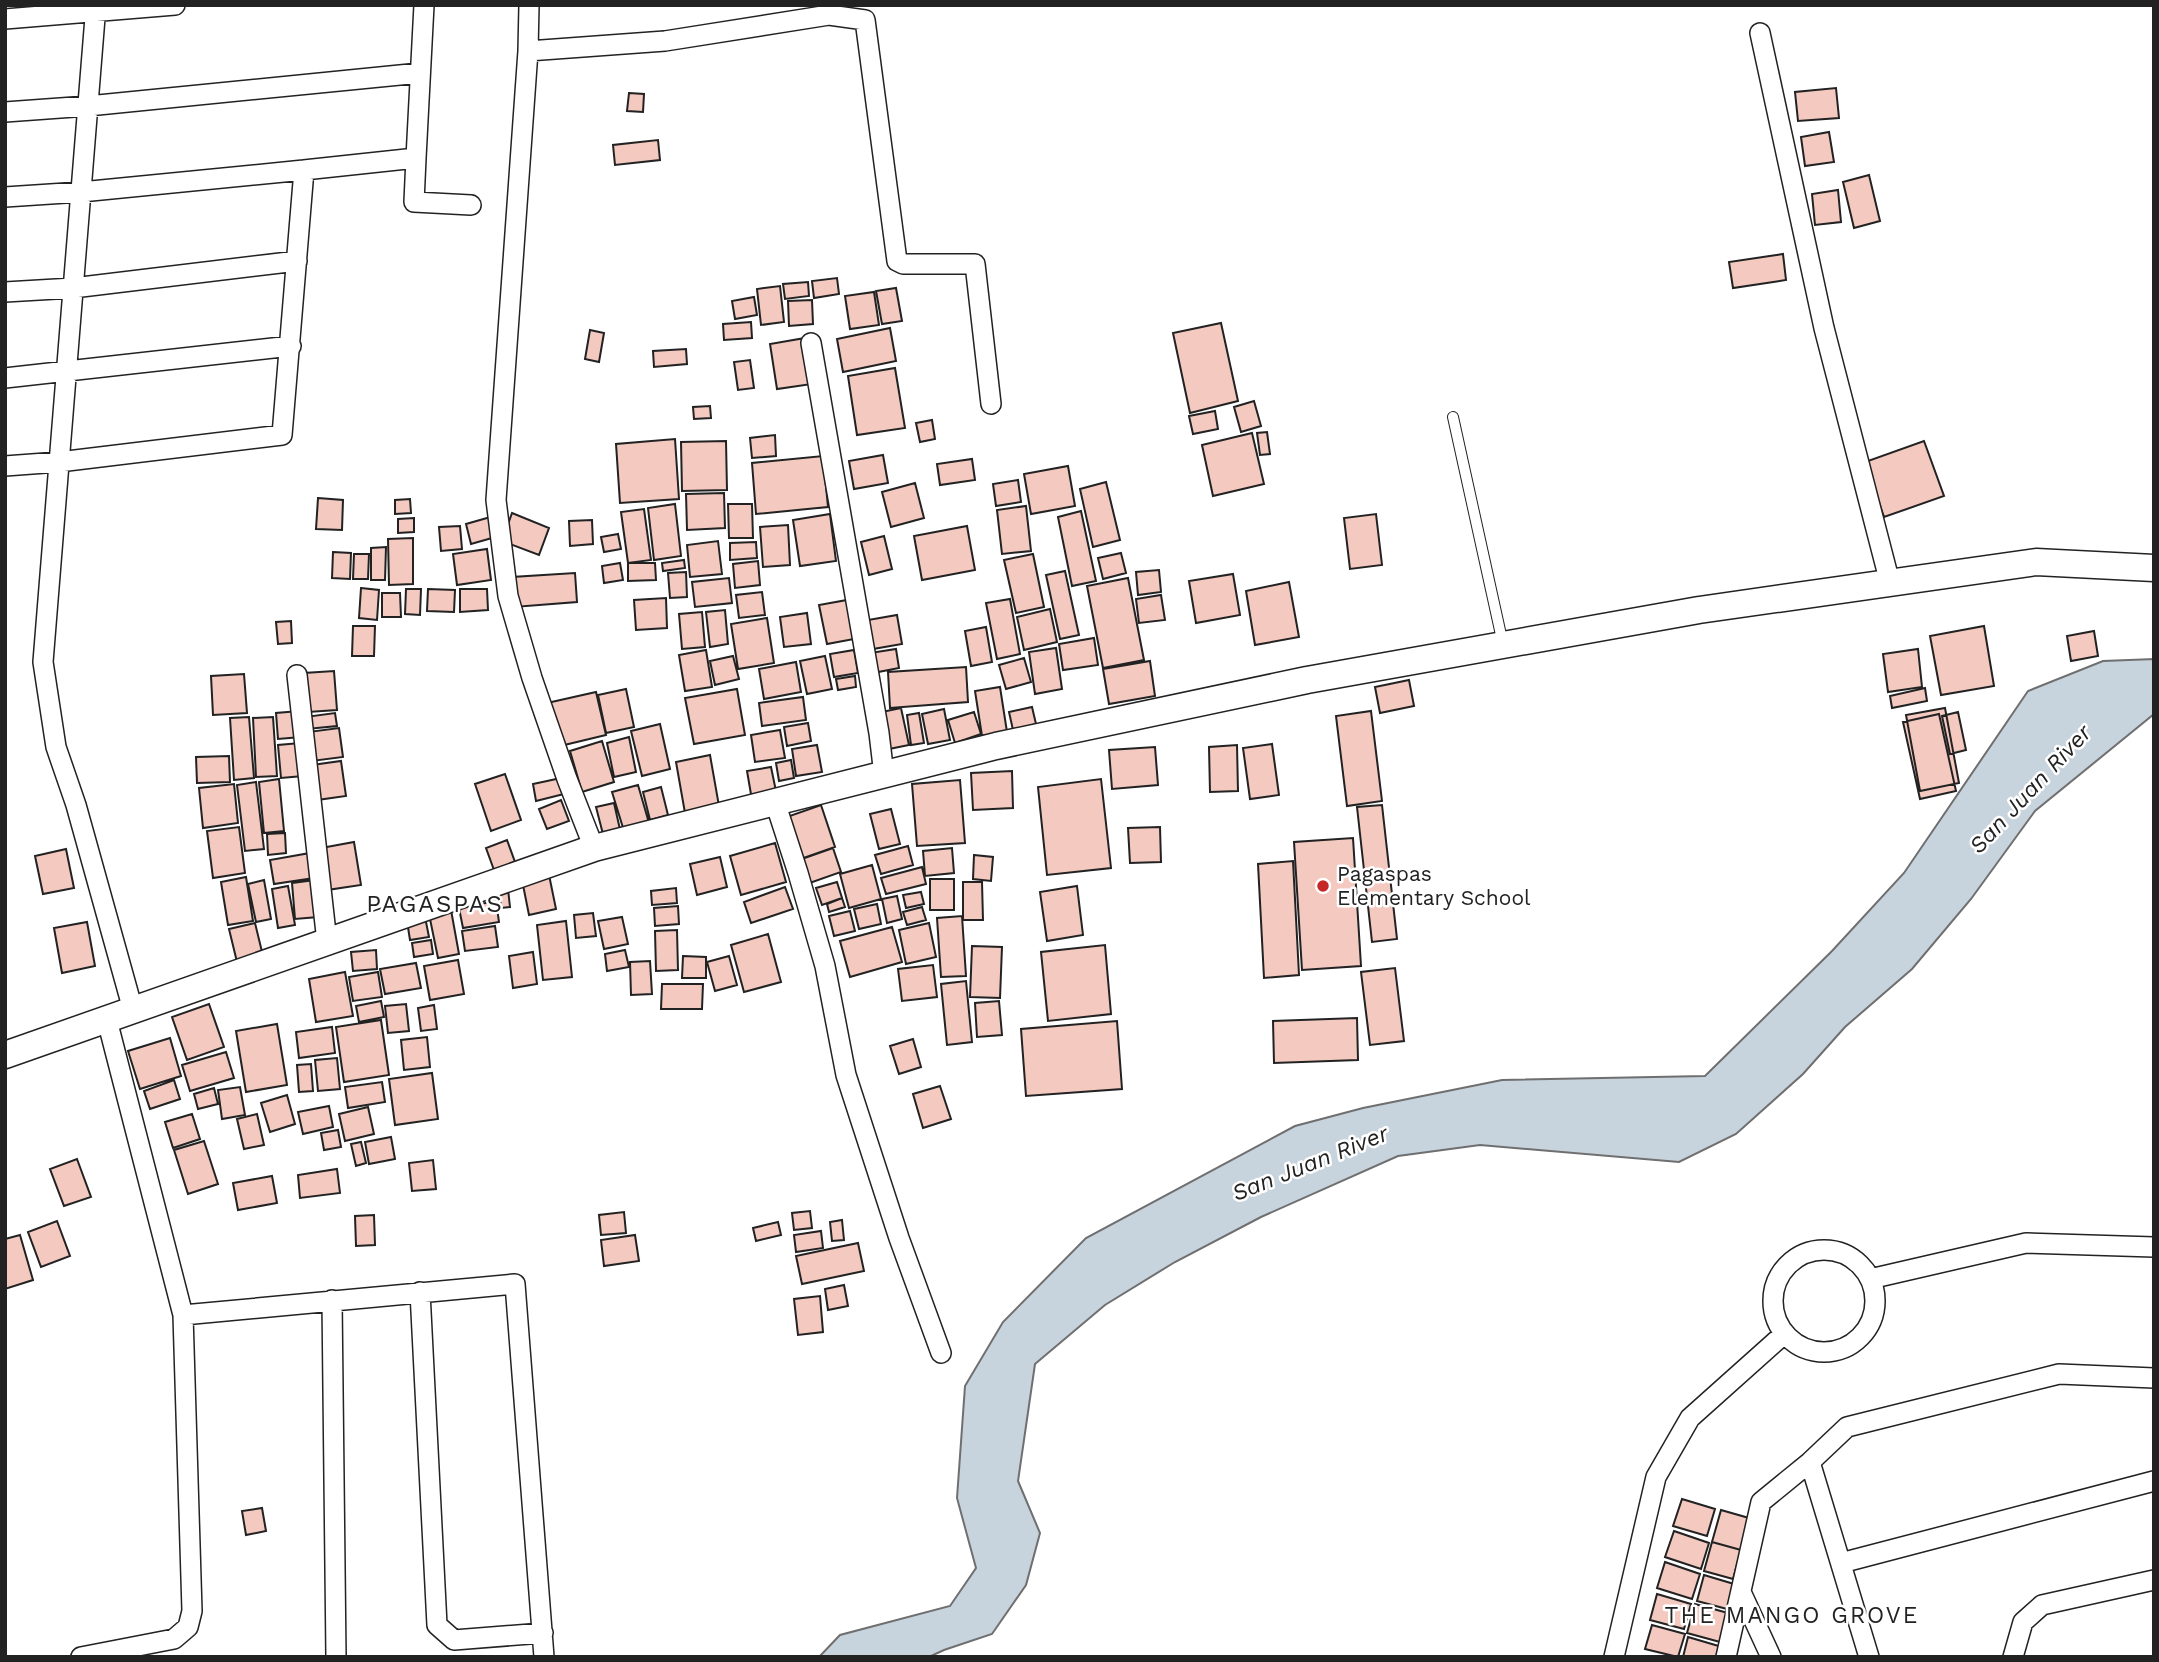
<svg xmlns="http://www.w3.org/2000/svg" width="2159" height="1662" font-family="'Work Sans',sans-serif">
  <style>
    .water { fill: #c7d3dd; stroke: #6f6f6f; stroke-width: 2 }
    .building { fill: #f3c9c0; stroke: #222; stroke-width: 2 }
    .lines { fill: none; stroke-linecap: round; stroke-linejoin: round }
    .service-casing { stroke: #222; stroke-width: 12 }
    .minor-casing { stroke: #222; stroke-width: 22 }
    .secondary-casing { stroke: #222; stroke-width: 29 }
    .service { stroke: #fff; stroke-width: 10 }
    .minor { stroke: #fff; stroke-width: 19 }
    .secondary { stroke: #fff; stroke-width: 26 }
    .poi-dot { fill: #c62828; stroke: #fff; stroke-width: 2.5 }
    .labels { text-anchor: middle; stroke-width: 5; stroke-linejoin: round; paint-order: stroke }
    .poi-label { font-size: 21px; fill: #222; stroke: #fff; text-anchor: start }
    .water-label { font-size: 23px; font-style: italic; fill: #222; stroke: #fff }
    .neighbourhood-label { font-size: 23px; letter-spacing: 2px; fill: #222; stroke: #fff }
    .quarter-label { font-size: 24px; letter-spacing: 2px; fill: #222; stroke: #fff }
  </style>
  <rect width="100%" height="100%" fill="#fff"/>
  <!-- water -->
  <path class="water" d="M2154,659V714L2035,811L1971,899L1912,969L1845,1027L1803,1074L1736,1134L1679,1162L1480,1145L1398,1156L1261,1217L1175,1262L1105,1305L1035,1364L1018,1481L1040,1533L1026,1585L992,1634L944,1650L929,1657H819L840,1635L950,1606L976,1568L957,1498L965,1386L1003,1322L1086,1238L1295,1126L1363,1108L1502,1080L1705,1076L1832,951L1904,873L2028,691L2103,661Z"/>
  <!-- building -->
  <path class="building" d="M1836,88L1839,118L1798,121L1795,92Z
    M629,93L644,94L643,112L627,111Z
    M1829,132L1834,162L1805,166L1801,137Z
    M658,140L660,160L615,165L613,145Z
    M1869,175L1880,221L1854,228L1843,182Z
    M1838,190L1841,222L1815,225L1812,194Z
    M1783,254L1786,280L1733,288L1729,262Z
    M837,278L839,294L814,298L812,281Z
    M808,282L809,296L785,299L783,284Z
    M780,286L784,322L761,325L757,289Z
    M896,288L902,321L882,324L876,291Z
    M874,292L879,325L850,329L845,296Z
    M754,297L757,315L735,319L732,301Z
    M812,300L813,324L789,326L788,301Z
    M751,322L752,338L724,340L723,324Z
    M1221,323L1238,401L1190,413L1173,333Z
    M890,328L896,361L843,372L837,339Z
    M590,330L604,333L599,362L585,359Z
    M805,338L812,384L777,389L770,344Z
    M686,349L687,364L654,367L653,351Z
    M750,360L754,388L738,390L734,362Z
    M895,368L905,428L857,435L848,376Z
    M1254,401L1261,426L1241,432L1234,407Z
    M710,406L711,418L694,419L693,407Z
    M1215,411L1218,429L1193,434L1189,416Z
    M932,420L935,439L920,442L916,423Z
    M1267,432L1270,454L1260,455L1257,433Z
    M1252,433L1264,484L1213,496L1202,445Z
    M775,435L776,456L752,458L750,438Z
    M675,439L679,499L620,503L616,444Z
    M726,441L727,490L682,491L681,442Z
    M1924,441L1944,496L1884,517L1865,462Z
    M883,455L888,483L854,489L849,461Z
    M823,456L828,507L756,514L752,463Z
    M972,459L975,480L940,485L937,464Z
    M1068,466L1075,506L1031,514L1024,474Z
    M1018,480L1021,502L996,506L993,484Z
    M1106,482L1120,540L1093,547L1080,489Z
    M915,483L924,518L891,527L882,492Z
    M724,493L725,528L687,530L686,494Z
    M318,498L343,500L342,530L316,529Z
    M410,499L411,513L395,514V500Z
    M675,504L681,556L654,560L648,508Z
    M728,504H752L753,538H729Z
    M1026,506L1031,551L1002,554L997,510Z
    M644,509L651,560L628,563L621,512Z
    M1081,511L1096,581L1072,586L1058,517Z
    M512,513L549,528L539,555L502,541Z
    M830,514L836,561L800,566L793,520Z
    M1376,514L1382,565L1350,569L1344,518Z
    M494,516L499,536L471,544L466,524Z
    M414,518V532L398,533V519Z
    M592,520L593,544L570,546L569,521Z
    M788,525L790,565L763,567L760,527Z
    M460,526L462,549L441,551L439,527Z
    M967,526L975,570L922,580L914,536Z
    M618,534L621,549L604,552L601,537Z
    M884,536L892,569L869,575L861,542Z
    M413,538V584L389,585L388,539Z
    M718,541L722,574L690,577L687,545Z
    M756,542L757,558L730,560V543Z
    M386,547L385,580H371V548Z
    M487,549L491,580L457,585L453,554Z
    M333,552L351,553L350,579L332,578Z
    M1121,553L1126,573L1103,579L1098,558Z
    M354,554H369L368,579H353Z
    M1033,554L1044,607L1016,613L1004,560Z
    M684,560L685,568L663,571L662,563Z
    M758,561L760,585L735,588L733,564Z
    M620,563L623,580L604,583L602,566Z
    M628,563H655L656,580L628,581Z
    M1159,570L1161,592L1138,595L1136,572Z
    M1065,571L1079,635L1060,639L1046,575Z
    M686,572L687,597L670,598L668,573Z
    M575,573L577,602L514,607L512,577Z
    M1233,574L1240,615L1196,623L1189,581Z
    M729,578L732,603L695,607L692,582Z
    M1128,578L1144,660L1103,668L1087,586Z
    M1289,582L1299,637L1255,645L1246,591Z
    M361,588L379,590L377,620L359,618Z
    M406,589H421L420,615L405,614Z
    M428,589L455,590L454,612L427,611Z
    M460,589H487L488,610L460,612Z
    M762,592L765,615L739,618L736,595Z
    M382,593H400L401,617H382Z
    M1161,595L1165,620L1139,623L1136,599Z
    M666,598L667,628L636,630L634,600Z
    M1010,599L1020,654L997,659L986,603Z
    M847,600L854,639L827,644L819,605Z
    M1050,609L1057,642L1024,650L1017,617Z
    M725,610L728,644L710,647L706,612Z
    M702,612L705,647L682,649L679,614Z
    M807,613L811,644L784,647L780,617Z
    M897,615L902,644L873,649L868,620Z
    M767,618L774,663L738,669L731,624Z
    M291,621L292,643L278,644L276,622Z
    M353,626H375L374,656H352Z
    M1984,626L1994,686L1941,695L1930,636Z
    M986,627L992,662L971,666L965,631Z
    M2094,631L2098,656L2071,661L2067,636Z
    M1094,638L1098,665L1063,670L1059,644Z
    M1056,648L1062,689L1035,694L1029,652Z
    M896,649L899,668L873,673L870,653Z
    M1918,649L1922,687L1888,692L1883,654Z
    M706,650L712,687L685,691L679,655Z
    M854,650L858,673L834,677L830,654Z
    M733,656L739,679L715,685L710,661Z
    M825,656L832,689L807,694L800,661Z
    M1024,658L1031,682L1006,689L999,665Z
    M1150,661L1155,696L1109,704L1103,669Z
    M796,662L801,692L764,699L759,669Z
    M966,667L968,702L890,708L888,672Z
    M334,671L337,710L308,712L304,673Z
    M244,674L247,713L213,715L211,676Z
    M855,676L856,687L838,690L836,679Z
    M1409,680L1414,706L1380,713L1375,687Z
    M1000,687L1007,732L982,736L975,691Z
    M1925,688L1927,701L1892,708L1890,696Z
    M626,689L634,727L606,733L598,695Z
    M737,689L745,735L694,744L685,698Z
    M596,692L606,735L556,747L547,703Z
    M803,697L806,720L762,726L759,703Z
    M1032,707L1036,724L1013,730L1009,712Z
    M901,708L909,745L884,750L877,713Z
    M1945,708L1959,783L1920,791L1906,715Z
    M944,709L950,740L928,744L922,714Z
    M299,711L301,737L278,739L276,713Z
    M1371,711L1382,801L1347,806L1336,716Z
    M974,712L981,734L955,743L948,720Z
    M1958,712L1966,750L1950,754L1942,716Z
    M335,713L337,726L307,729L305,717Z
    M919,713L924,743L911,745L907,715Z
    M1939,714L1956,791L1920,799L1903,722Z
    M249,717L254,778L234,780L230,718Z
    M273,717L277,776L256,777L253,718Z
    M808,723L811,741L787,746L784,727Z
    M660,724L670,769L642,776L631,731Z
    M339,728L343,757L312,761L308,732Z
    M780,730L785,758L755,762L751,735Z
    M629,737L636,772L614,777L607,743Z
    M602,741L614,782L582,792L570,751Z
    M300,743L303,776L281,778L278,745Z
    M1272,744L1279,795L1250,799L1243,748Z
    M817,745L822,772L796,776L792,749Z
    M1237,745L1238,791L1210,792L1209,747Z
    M1155,747L1158,785L1112,789L1109,750Z
    M710,755L719,806L685,813L676,762Z
    M229,756L230,782L197,783L196,757Z
    M791,760L794,778L779,781L776,763Z
    M341,761L346,796L317,800L312,765Z
    M771,767L777,796L752,800L747,771Z
    M1012,771L1013,808L973,810L971,773Z
    M505,774L521,820L491,831L475,784Z
    M561,778L564,794L536,801L533,784Z
    M279,779L284,831L264,833L259,782Z
    M1101,779L1111,868L1047,875L1038,787Z
    M960,780L965,843L917,846L912,784Z
    M256,782L264,849L245,851L237,785Z
    M234,784L238,823L203,828L199,788Z
    M638,785L649,823L624,831L612,792Z
    M661,787L668,815L650,820L643,792Z
    M561,800L569,821L547,829L539,809Z
    M614,803L621,834L604,838L596,807Z
    M821,805L835,847L795,861L781,819Z
    M1382,805L1397,939L1372,942L1357,807Z
    M891,809L900,844L879,849L870,814Z
    M239,827L245,873L213,878L207,831Z
    M1160,827L1161,862L1130,863L1128,828Z
    M285,833L286,853L268,855L267,834Z
    M1353,838L1361,966L1302,970L1294,842Z
    M507,840L515,862L494,870L486,848Z
    M354,842L361,885L327,890L321,848Z
    M775,843L786,882L741,895L730,856Z
    M908,846L913,865L881,874L875,855Z
    M833,848L841,872L804,885L796,861Z
    M952,848L954,873L925,876L923,851Z
    M66,849L74,888L43,894L35,856Z
    M310,853L314,878L274,884L270,860Z
    M974,855L993,857L991,881L973,879Z
    M720,857L727,887L697,895L690,864Z
    M1293,861L1299,975L1264,978L1258,864Z
    M872,865L881,899L849,908L840,874Z
    M922,867L926,884L886,894L881,878Z
    M548,870L556,909L529,915L521,875Z
    M246,877L253,921L228,925L221,882Z
    M930,879H954V910H930Z
    M264,880L271,919L256,922L248,884Z
    M315,880L318,917L295,919L292,883Z
    M837,882L842,898L822,905L816,888Z
    M963,882H982L983,920H963Z
    M288,886L295,925L278,928L272,889Z
    M1077,886L1083,935L1047,941L1040,892Z
    M785,887L793,909L751,923L744,902Z
    M676,888L677,903L652,905L651,891Z
    M508,889L510,907L501,908L499,890Z
    M921,892L924,904L906,908L903,895Z
    M897,896L902,919L887,923L882,899Z
    M842,898L845,907L829,912L827,904Z
    M496,901L499,922L463,928L459,908Z
    M877,904L881,924L859,929L854,909Z
    M678,906L679,924L655,926L654,908Z
    M922,907L926,920L907,925L903,912Z
    M451,910L459,954L438,958L429,914Z
    M850,911L855,931L834,936L829,916Z
    M593,913L596,936L576,938L574,915Z
    M962,916L966,976L941,977L937,918Z
    M425,917L429,937L410,940L407,921Z
    M622,917L628,944L604,949L598,921Z
    M566,921L572,977L543,980L537,925Z
    M87,922L95,966L62,973L54,928Z
    M255,923L263,956L237,962L229,929Z
    M929,923L936,957L906,964L899,930Z
    M495,926L498,947L465,951L462,931Z
    M892,927L902,962L850,977L840,941Z
    M677,930L678,970L656,971L655,931Z
    M768,934L781,982L744,992L731,945Z
    M431,940L433,954L414,957L412,943Z
    M1105,945L1111,1014L1048,1021L1041,952Z
    M972,946L1002,947L1000,998L970,997Z
    M376,950L377,969L353,971L351,952Z
    M625,950L629,967L607,971L605,954Z
    M533,952L537,984L513,988L509,956Z
    M683,956L706,957V978H682Z
    M729,956L737,985L715,991L707,962Z
    M458,960L464,994L430,1000L424,966Z
    M650,961L652,994L631,995L630,962Z
    M416,963L421,988L385,994L380,969Z
    M933,965L937,997L902,1001L898,969Z
    M1395,968L1404,1041L1370,1045L1361,972Z
    M345,972L353,1016L316,1022L309,979Z
    M378,972L382,997L353,1001L349,977Z
    M966,981L972,1042L947,1045L941,984Z
    M662,984H703L702,1009H661Z
    M381,1001L384,1017L359,1022L356,1006Z
    M999,1001L1002,1035L977,1037L975,1003Z
    M209,1004L224,1047L187,1060L172,1017Z
    M406,1004L409,1031L388,1033L385,1006Z
    M434,1005L437,1029L421,1031L418,1008Z
    M1357,1018L1358,1060L1274,1063L1273,1021Z
    M381,1020L389,1075L344,1082L336,1027Z
    M1117,1021L1122,1089L1026,1096L1021,1029Z
    M277,1024L287,1085L246,1092L236,1031Z
    M332,1027L335,1053L299,1058L296,1032Z
    M427,1037L430,1067L404,1070L401,1040Z
    M170,1038L181,1076L140,1089L128,1051Z
    M913,1039L921,1067L899,1074L890,1046Z
    M226,1052L234,1078L190,1091L182,1065Z
    M337,1058L340,1089L318,1091L315,1060Z
    M311,1064L313,1091L299,1092L297,1065Z
    M432,1073L438,1119L395,1125L389,1079Z
    M174,1080L180,1099L150,1109L144,1091Z
    M382,1082L385,1102L348,1108L345,1087Z
    M940,1086L951,1119L923,1128L913,1094Z
    M240,1087L245,1115L222,1119L218,1090Z
    M214,1088L218,1104L198,1109L194,1094Z
    M287,1095L295,1124L270,1132L261,1103Z
    M329,1106L333,1127L303,1134L298,1112Z
    M368,1107L374,1134L345,1141L339,1114Z
    M192,1114L200,1139L173,1148L165,1122Z
    M257,1114L264,1145L244,1149L237,1119Z
    M338,1130L341,1147L324,1150L321,1133Z
    M391,1137L395,1159L369,1164L365,1142Z
    M204,1141L218,1184L188,1194L174,1150Z
    M361,1142L366,1163L356,1166L351,1144Z
    M77,1159L91,1197L64,1206L50,1169Z
    M433,1160L436,1189L412,1191L409,1163Z
    M337,1169L340,1193L300,1198L298,1175Z
    M272,1176L277,1203L238,1210L233,1183Z
    M810,1211L812,1228L794,1230L792,1213Z
    M624,1212L626,1233L601,1235L599,1215Z
    M374,1215L375,1245L356,1246L355,1216Z
    M842,1220L844,1240L832,1241L830,1222Z
    M57,1221L70,1256L41,1267L28,1232Z
    M778,1222L781,1235L756,1241L753,1228Z
    M821,1231L823,1248L796,1252L794,1235Z
    M20,1235L33,1280L5,1289V1239Z
    M635,1235L639,1261L604,1266L601,1240Z
    M858,1243L864,1271L802,1284L796,1256Z
    M844,1285L848,1306L828,1310L825,1289Z
    M820,1296L823,1332L798,1335L794,1299Z
    M1682,1499L1715,1509L1707,1536L1673,1526Z
    M262,1508L266,1531L246,1535L242,1511Z
    M1721,1510L1749,1518L1741,1550L1712,1542Z
    M1674,1531L1709,1543L1701,1569L1665,1557Z
    M1712,1542L1741,1550L1733,1579L1704,1571Z
    M1665,1562L1700,1574L1692,1599L1657,1588Z
    M1704,1575L1734,1584L1727,1609L1697,1601Z
    M1657,1594L1691,1604L1684,1629L1650,1620Z
    M1695,1604L1728,1613L1720,1642L1687,1633Z
    M1652,1625L1685,1634L1678,1657L1645,1649Z
    M1688,1637L1722,1647L1719,1657H1683Z"/>
  <g class="lines">
    <!-- service casing -->
    <g class="service-casing">
      <path id="service" d="M1453,417L1503,644"/>
    </g>
    <!-- minor casing -->
    <g class="minor-casing">
      <path id="minor" d="M96,5L43,662L56,747L76,805L133,1010
        M529,5L528,51L496,500L508,596L532,678L567,779L594,848
        M5,19L175,5
        M1760,33L1824,328L1890,583
        M528,51L665,41L829,15L865,20L897,261L903,264H975L991,404
        M5,112L88,106L420,73
        M416,158L414,202L471,205
        M5,197L81,192L304,170
        M5,292L73,288L297,261
        M811,343L879,733L884,775
        M5,378L291,346
        M5,466L59,462L282,435L304,170L416,158L424,5
        M297,675L327,942
        M775,802L798,873L825,966L846,1075L899,1238L941,1353
        M107,1020L183,1315L515,1284L544,1657
        M1773 1301a51 51 0 1 1 102 0a51 51 0 1 1-102 0Z
        M1870,1279L2026,1243L2154,1247
        M420,1292L437,1625L454,1640L543,1633
        M332,1300L336,1657
        M1810,1462L1869,1657
        M1841,1563L2154,1481
        M1741,1592L1771,1657
        M81,1657L174,1639L188,1627L192,1611L183,1315
        M1614,1657L1656,1477L1690,1418L1784,1334
        M1726,1657L1761,1502L1810,1462L1847,1427L2059,1374L2154,1378
        M2013,1657L2023,1622L2042,1605L2154,1580"/>
    </g>
    <!-- secondary casing -->
    <g class="secondary-casing">
      <path id="secondary" d="M5,1055L594,848L996,746L1307,680L1699,610L2036,562L2154,568"/>
    </g>
    <!-- service -->
    <use href="#service" class="service"/>
    <!-- minor -->
    <use href="#minor" class="minor"/>
    <!-- secondary -->
    <use href="#secondary" class="secondary"/>
  </g>
  <!-- markers -->
  <circle class="poi-dot" cx="1323" cy="886" r="7"/>
  <g class="labels">
    <!-- poi labels -->
    <g class="poi-label">
      <text x="1337" y="881">Pagaspas<tspan x="1337" dy="24">Elementary School</tspan></text>
    </g>
    <!-- water labels -->
    <g class="water-label">
      <text transform="translate(2030 789) rotate(-47)" y="8">San Juan River</text>
      <text transform="translate(1310 1163) rotate(-22)" y="8">San Juan River</text>
    </g>
    <!-- neighbourhood labels -->
    <g class="neighbourhood-label">
      <text x="1792" y="1623">THE MANGO GROVE</text>
    </g>
    <!-- quarter labels -->
    <g class="quarter-label">
      <text x="435" y="912">PAGASPAS</text>
    </g>
  </g>
  <!-- border -->
  <rect width="2159" height="1662" fill="none" stroke="#222222" stroke-width="14"/>
</svg>
